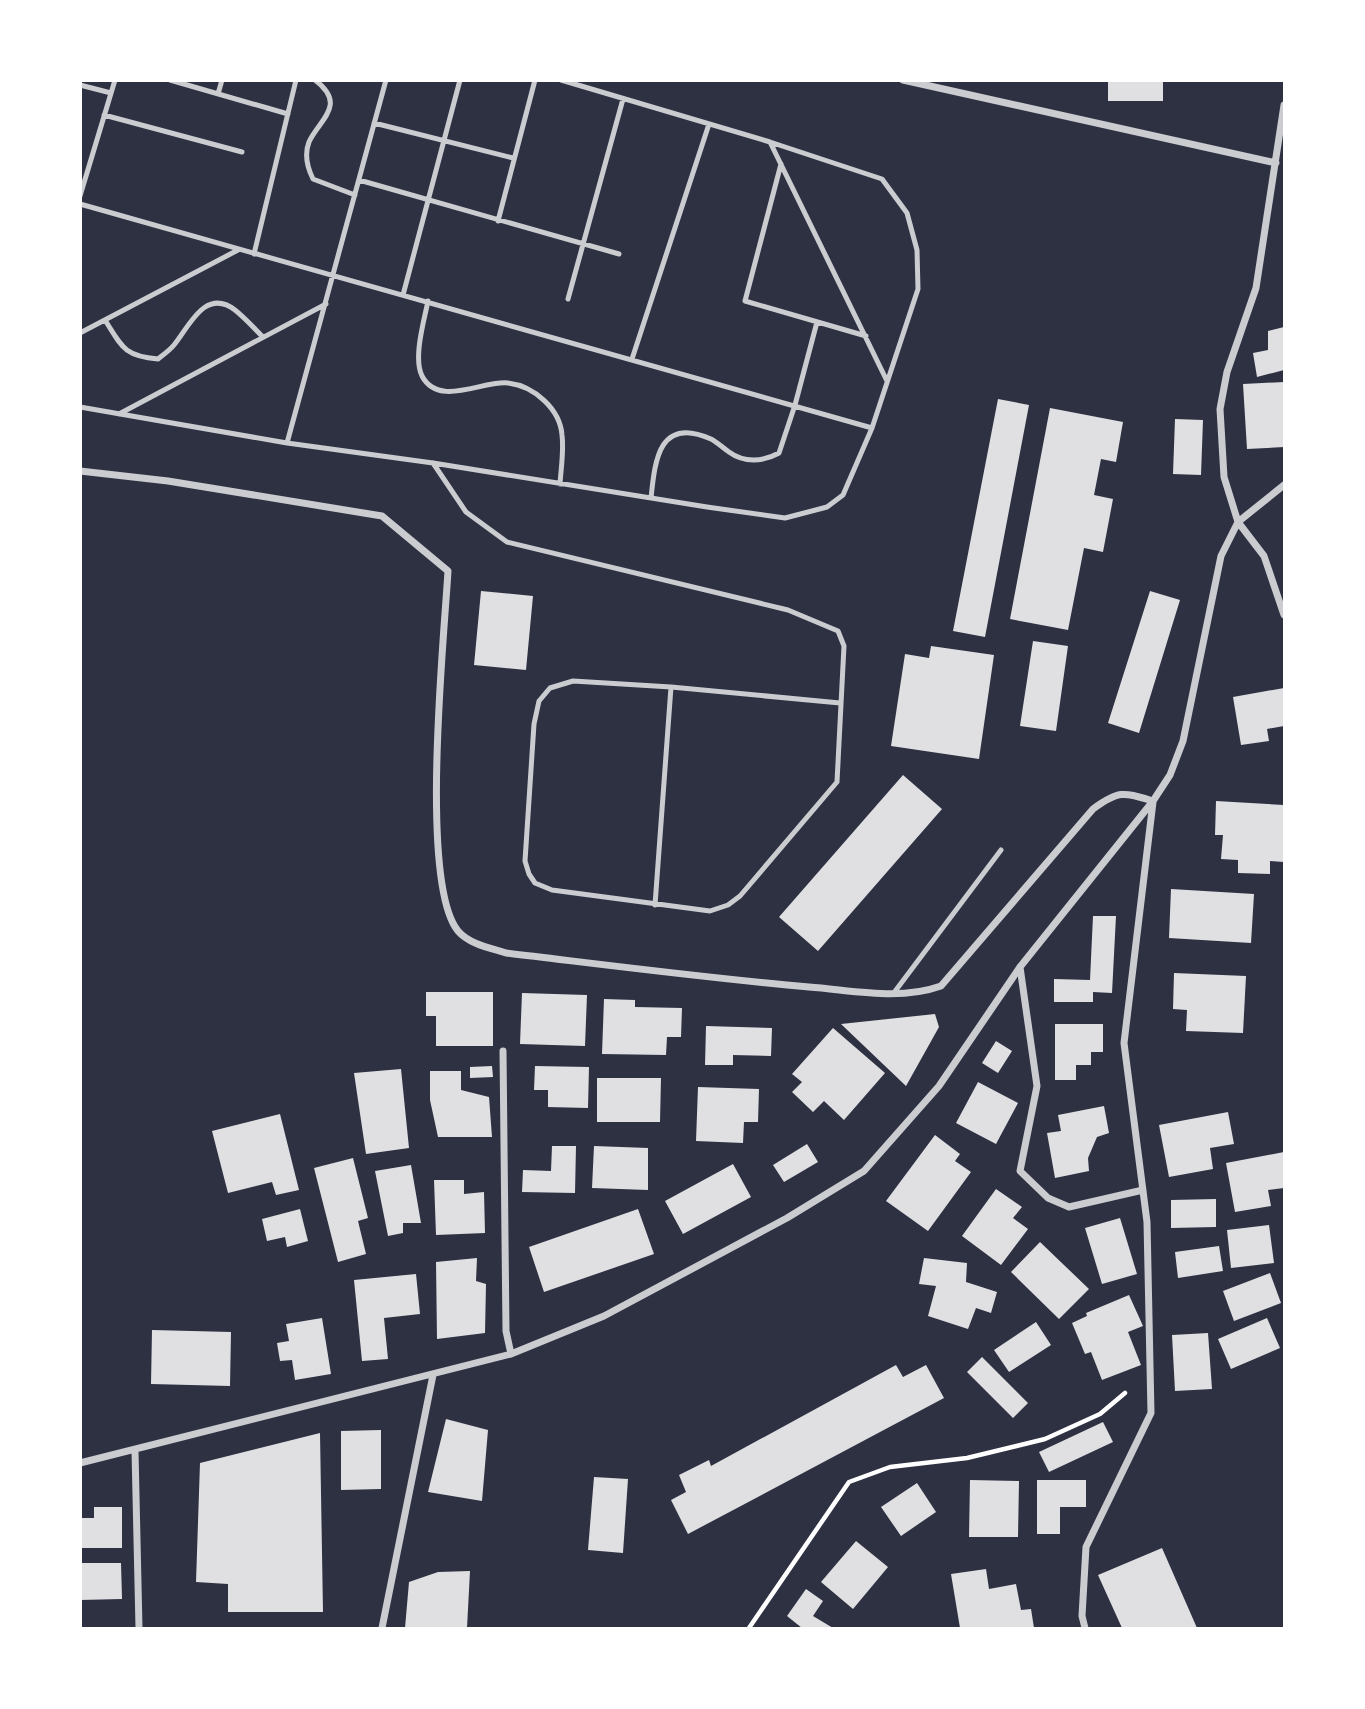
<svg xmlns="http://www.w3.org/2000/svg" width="1365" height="1709" font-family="Ubuntu,sans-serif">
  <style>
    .building { fill: #e0e0e3 }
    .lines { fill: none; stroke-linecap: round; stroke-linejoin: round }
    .path { stroke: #fff; stroke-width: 4.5 }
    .service { stroke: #caccd0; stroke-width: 5 }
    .minor { stroke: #caccd0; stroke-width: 7 }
  </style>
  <rect width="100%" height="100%" fill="#2d3142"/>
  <!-- building -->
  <path class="building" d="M1108,80H1163V101H1108Z
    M1284,327V370L1257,377L1253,353L1268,350V331Z
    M1284,382V447L1247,449L1243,384Z
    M998,399L1029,405L985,637L953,631Z
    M1050,408L1123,422L1116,462L1101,459L1094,495L1113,499L1103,552L1084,548L1068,630L1010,619Z
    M1175,419L1203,420L1201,475L1173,474Z
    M481,591L533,596L526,670L474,665Z
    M1150,591L1180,600L1139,733L1108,723Z
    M1033,641L1068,646L1056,731L1020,726Z
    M931,646L994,655L979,759L891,746L905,654L929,658Z
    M1284,688V726L1267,729L1269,741L1241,745L1233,697Z
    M903,775L942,809L818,951L779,917Z
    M1216,801L1284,805V862L1270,861V874L1238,873V860L1221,859L1223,835H1215Z
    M1171,889L1254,894L1251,943L1169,938Z
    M1093,916H1116L1112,993L1093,992V1002H1054V979L1090,980Z
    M1174,973L1246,976L1243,1033L1186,1031L1187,1010L1173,1009Z
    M426,992H493V1046H436V1016H426Z
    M522,993L587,995L585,1046L520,1044Z
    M604,999L635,1000V1007L682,1008L681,1037H667L666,1055L602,1054Z
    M935,1014L939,1027L906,1086L841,1024Z
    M1055,1024H1103V1052H1091V1065H1076V1080H1055Z
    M706,1026L772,1028L771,1056L733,1055V1065H705Z
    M833,1028L885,1073L844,1120L824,1101L813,1112L792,1092L802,1082L792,1074Z
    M996,1041L1012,1051L998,1073L982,1063Z
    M492,1066L493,1077L470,1078V1067Z
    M535,1066L589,1067L588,1108L548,1107V1090H534Z
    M401,1069L409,1148L366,1154L354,1073Z
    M430,1071H461V1090L489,1097L492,1137H438L430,1100Z
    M597,1078H661L660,1122H597Z
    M978,1082L1018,1103L996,1144L956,1123Z
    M698,1087L759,1089L758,1122H744L743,1143L696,1141Z
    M1104,1106L1109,1133L1097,1137L1088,1158L1089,1171L1055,1178L1047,1133L1061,1131L1058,1115Z
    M1228,1112L1234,1144L1210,1148L1213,1169L1169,1177L1159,1125Z
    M280,1114L299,1190L276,1195L272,1182L228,1193L212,1131Z
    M935,1135L960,1154L955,1161L971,1172L928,1231L886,1201Z
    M807,1144L818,1162L784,1182L773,1165Z
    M552,1146H576L575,1193L522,1192L523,1170L551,1171Z
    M594,1146L648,1148V1190L592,1188Z
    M1284,1152V1188L1268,1190L1271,1206L1235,1212L1226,1163Z
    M353,1158L368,1218L358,1221L366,1254L338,1262L314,1168Z
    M733,1164L751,1197L683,1234L665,1201Z
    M411,1165L421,1223H403V1233L388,1236L375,1171Z
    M434,1180H464V1194L484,1192L485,1233L436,1235Z
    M996,1189L1022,1207L1013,1218L1028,1229L1001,1265L962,1236Z
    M1216,1199V1227L1171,1228V1200Z
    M300,1209L308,1241L287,1247L285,1237L267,1241L262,1219Z
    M638,1209L654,1254L544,1292L529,1247Z
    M1120,1218L1137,1274L1102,1284L1085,1228Z
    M1269,1225L1274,1263L1231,1268L1227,1230Z
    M1040,1242L1089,1289L1059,1319L1011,1272Z
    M1219,1246L1223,1271L1178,1278L1175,1252Z
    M477,1258L476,1281L486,1284L485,1333L437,1339L436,1262Z
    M924,1258L967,1263L966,1282L997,1292L991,1313L976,1308L968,1329L928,1316L936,1286L919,1284Z
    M1270,1273L1281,1303L1234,1321L1223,1291Z
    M416,1274L420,1314L384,1318L388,1359L362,1361L354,1280Z
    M1129,1295L1143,1326L1128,1332L1141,1365L1102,1380L1091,1352L1085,1354L1072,1323L1087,1316L1086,1313Z
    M322,1318L331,1374L295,1380L292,1360L280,1361L277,1343L289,1341L286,1324Z
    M1267,1318L1280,1348L1231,1369L1218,1339Z
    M1036,1322L1051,1345L1009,1372L994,1350Z
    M152,1330L231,1332L230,1386L151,1384Z
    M1208,1333L1212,1389L1175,1391L1172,1335Z
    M982,1357L1028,1403L1013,1418L967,1372Z
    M896,1365L903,1377L926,1365L944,1398L688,1534L671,1500L686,1492L679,1475L709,1460L711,1466Z
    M446,1419L488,1430L482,1501L428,1492Z
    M1103,1422L1113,1442L1049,1472L1039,1452Z
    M381,1430V1489L341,1490V1431Z
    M320,1433L323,1612H228V1584L196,1582L200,1463Z
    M594,1477L628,1479L623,1553L588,1550Z
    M970,1480L1019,1481L1018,1537H969Z
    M1037,1480H1086V1507H1060V1534H1037Z
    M917,1483L936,1512L901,1536L881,1507Z
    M94,1507H122V1548H80V1518H94Z
    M856,1541L888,1567L853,1609L821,1582Z
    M1162,1548L1197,1628H1122L1098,1575Z
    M80,1563H121L122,1599L80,1600Z
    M986,1569L989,1589L1016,1584L1021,1610L1031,1609L1034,1628H960L951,1574Z
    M470,1571L467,1628H405L409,1582L438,1572Z
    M806,1589L823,1601L813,1616L833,1628H802L787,1616Z"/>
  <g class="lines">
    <!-- path -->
    <path class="path" d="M749,1628L849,1482L890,1467L967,1458L1045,1439L1100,1414L1125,1393"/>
    <!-- service -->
    <path class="service" d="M170,80L288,114
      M315,80C348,105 319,120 309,142C304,155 307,167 313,179L355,195
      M80,85L111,93
      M218,94L222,80
      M104,115L242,152
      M374,123L513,158
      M770,142L887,381
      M781,164L745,301L866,336
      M359,180L619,254
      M80,196L115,80
      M80,204L872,428
      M498,221L535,80
      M254,254L296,80
      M403,295L460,80
      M568,299L623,99
      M428,301C424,321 413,358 422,376C439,408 483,380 508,383C534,386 560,409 562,435C564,451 561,468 560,484
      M105,320C122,347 124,356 158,359C163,355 170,350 174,345C189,327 205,287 235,310C245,318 254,328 263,337
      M80,333L238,250
      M632,359L709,124
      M80,407L287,443L433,463L707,507L785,518L827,507L843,495L872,428L918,289L917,250L907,213L882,179L770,142L561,80
      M119,414L326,304
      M287,443L386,80
      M433,463L466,512L507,542L788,610L838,631L844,646L837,782L740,896L728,905L710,911L552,890L535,883L529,874L525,861L534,724L539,701L550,688L573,681L671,687L840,703
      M651,498C655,460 659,416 711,439C717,442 723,448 729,452C744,463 763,462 779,453L795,405L817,322
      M655,905L671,687
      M893,994L1001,850"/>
    <!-- minor -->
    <path class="minor" d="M903,80L1276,163
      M1284,105L1256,288L1227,372L1220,409L1224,477L1238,522L1264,556L1284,615
      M80,471L168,481L382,516L448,571C444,639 419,883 458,931C469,944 490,948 506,953C607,965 707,978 809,987C852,990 899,1001 941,986L1093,809C1119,790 1123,792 1153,801
      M1020,967L1037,1086L1020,1171L1048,1198L1069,1207L1143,1190
      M503,1051L506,1331L511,1354
      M135,1451L139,1628
      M80,1463L511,1354L604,1316L787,1218L864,1171L939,1086L1020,967L1153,801L1170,775L1183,741L1221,556L1238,522L1284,485
      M382,1628L433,1375
      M1085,1628L1082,1616L1086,1547L1151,1413L1147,1222L1124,1043L1153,802"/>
  </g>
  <!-- border -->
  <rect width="1365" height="1709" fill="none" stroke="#ffffff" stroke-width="164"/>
</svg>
